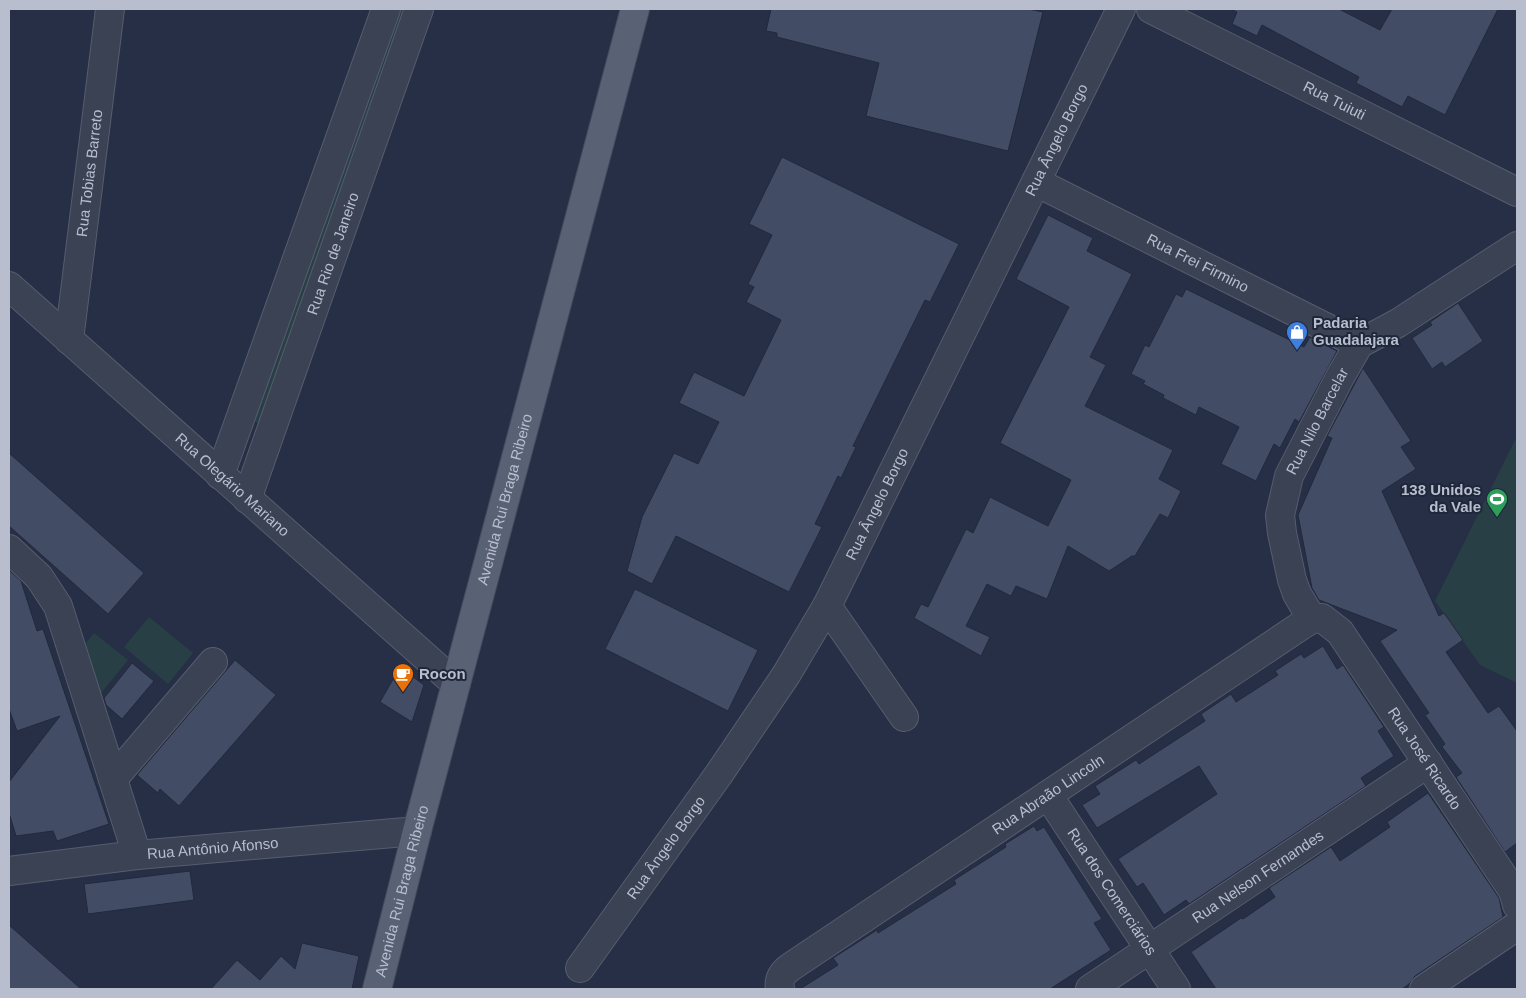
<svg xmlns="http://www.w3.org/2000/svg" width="1526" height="998" font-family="Arial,sans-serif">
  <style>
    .green { fill: #283f46 }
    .building { fill: #424c65; stroke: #21293c }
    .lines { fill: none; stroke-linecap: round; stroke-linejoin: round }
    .minor-casing { stroke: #565d6f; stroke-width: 30 }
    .major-casing { stroke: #444b5e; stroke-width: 30 }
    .minor { stroke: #3b4254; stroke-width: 28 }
    .major { stroke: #596174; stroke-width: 28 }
    .labels { text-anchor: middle; stroke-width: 4; stroke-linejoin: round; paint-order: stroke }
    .street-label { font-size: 15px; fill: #b8bece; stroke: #1f273a }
    .poi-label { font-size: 15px; font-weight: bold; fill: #b8bece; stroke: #1f273a; text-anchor: start }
  </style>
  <rect width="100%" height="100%" fill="#262f45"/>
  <!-- green -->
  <path class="green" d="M400,9H408L261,424L254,421Z
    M1517,436V683L1480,665L1435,601Z
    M149,617L193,653L168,684L124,647Z
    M94,633L128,660L98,697L84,645Z"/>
  <!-- building -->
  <path class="building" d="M771,9H1028L1043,12L1008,151L866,116L879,63L777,37V33L766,31Z
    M1230,9H1339L1380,30L1392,9H1498L1445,115L1408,96L1402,107L1356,83L1359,77L1262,25L1257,36L1232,24L1237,12Z
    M782,157L959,244L930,302L925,300L853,446L856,447L841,478L838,476L815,524L822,527L789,592L676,536L652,584L627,571L642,517L674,453L698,464L719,422L679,403L694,372L744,396L781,320L746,302L754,287L748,284L772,235L749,224Z
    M1048,215L1093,238L1087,251L1132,274L1090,357L1106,365L1085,406L1173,450L1159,479L1181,491L1168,518L1160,514L1135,556H1132L1109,571L1068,546L1047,599L1016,586L1011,596L987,584L966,626L990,637L981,656L914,618L921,604L928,607L966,529L973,533L990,497L1048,526L1071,480L1000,443L1069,307L1016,279Z
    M1186,289L1304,347L1310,337L1337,351L1299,422L1295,419L1280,448L1274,444L1256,481L1221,464L1239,427L1199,407L1196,415L1163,398L1164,395L1143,384L1145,381L1131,374L1145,345L1149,347L1176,294L1182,297Z
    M1458,303L1483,341L1445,367L1442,362L1432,369L1412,338L1432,325L1430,322Z
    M1363,368L1411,441L1401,447L1416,469L1382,491L1439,616L1444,613L1463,640L1446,652L1488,713L1499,706L1517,731V843L1505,852L1456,777L1462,773L1442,747L1445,744L1425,715L1429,713L1380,641L1397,630L1319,600L1312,588L1298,515L1332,438L1327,436Z
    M9,453L144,573L108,614L9,526Z
    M9,570L21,581L37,631L43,629L109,824L57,841L53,831L16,836L9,813V782L60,716L17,731L9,709Z
    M635,589L758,650L728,711L605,649Z
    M1323,646L1337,669L1343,665L1384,727L1378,731L1394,756L1361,778L1366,786L1189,904L1186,900L1164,915L1143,883L1137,887L1118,859L1217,794L1199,766L1097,828L1082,805L1100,794L1095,786L1136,760L1139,764L1205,721L1201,714L1231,694L1236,702L1278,675L1275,671L1301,654L1304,658Z
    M235,660L276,695L179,806L160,789L158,793L137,775Z
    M132,663L154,681L122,719L106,705L104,698Z
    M400,667L424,685L412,722L380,702Z
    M1428,793L1499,898L1503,917L1415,976L1409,984L1402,989H1216L1191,952L1241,918L1243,919L1275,897L1269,888L1331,847L1340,861L1390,827L1387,822Z
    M1034,826L1037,831L1044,827L1102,919L1094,923L1111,950L1050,989H800L838,965L833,958L877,930L878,933L956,884L954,880L1006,847L1005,844Z
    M190,871L194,900L88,914L84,884Z
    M9,925L81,989H9Z
    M302,943L359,956L352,989H211L237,960L260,980L281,956L295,969Z"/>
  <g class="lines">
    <!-- minor casing -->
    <g class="minor-casing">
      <g id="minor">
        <path id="s1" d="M1151,9L1517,192"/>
        <path id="s2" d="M1036,182L1359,344"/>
        <path id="s3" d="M9,286L456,684"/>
        <path id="s4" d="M69,340L110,9"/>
        <path d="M220,475L386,9"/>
        <path id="s5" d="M247,499L419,9"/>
        <path d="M9,549L39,577L58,606L137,855"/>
        <path d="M827,606L904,717"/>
        <path id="s6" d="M1312,619L1297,594L1292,580L1282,533L1280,515L1289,476L1340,377L1359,344L1398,323L1517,246"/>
        <path d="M113,779L213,662"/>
        <path id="s7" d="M1048,795L1176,989"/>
        <path id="s8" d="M9,871L137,855L417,831"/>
        <path id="s9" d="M580,968L719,774L786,675L827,606L1121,9"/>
        <path id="s10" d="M780,989C778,978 783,972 792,966L1302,625L1312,619L1322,618L1340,632L1513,891L1517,905"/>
        <path id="s11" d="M1090,989L1428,763"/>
        <path d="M1424,989L1517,926"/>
      </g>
    </g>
    <!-- major casing -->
    <g class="major-casing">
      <g id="major">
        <path id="s12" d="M377,989L417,831L635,9"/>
      </g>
    </g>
    <!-- minor -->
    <use href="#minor" class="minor"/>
    <!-- major -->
    <use href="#major" class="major"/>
  </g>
  <!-- icons -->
  <defs>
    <g id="shop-pin" transform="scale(1.125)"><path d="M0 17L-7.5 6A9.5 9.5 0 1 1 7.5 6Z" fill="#3f7fe0" stroke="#1f273a"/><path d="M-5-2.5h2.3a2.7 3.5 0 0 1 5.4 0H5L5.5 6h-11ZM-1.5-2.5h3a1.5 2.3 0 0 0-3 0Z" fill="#fff"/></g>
    <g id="stadium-pin" transform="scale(1.125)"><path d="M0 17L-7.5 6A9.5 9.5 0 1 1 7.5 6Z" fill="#2e9e5b" stroke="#1f273a"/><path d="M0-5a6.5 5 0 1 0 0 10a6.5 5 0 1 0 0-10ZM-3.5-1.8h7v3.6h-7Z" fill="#fff"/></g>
    <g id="cafe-pin" transform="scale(1.125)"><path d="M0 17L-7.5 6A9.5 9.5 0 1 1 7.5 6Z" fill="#e8710a" stroke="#1f273a"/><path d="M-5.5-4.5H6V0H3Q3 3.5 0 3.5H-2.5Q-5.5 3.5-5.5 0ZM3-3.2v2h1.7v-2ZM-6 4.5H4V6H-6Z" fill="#fff"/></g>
  </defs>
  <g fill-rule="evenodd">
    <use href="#shop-pin" x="1297" y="332"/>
    <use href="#stadium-pin" x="1497" y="499"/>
    <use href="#cafe-pin" x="403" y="674"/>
  </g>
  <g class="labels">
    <!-- street labels -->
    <g class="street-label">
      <text dy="5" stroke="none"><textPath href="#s1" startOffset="205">Rua Tuiuti</textPath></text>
      <text dy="5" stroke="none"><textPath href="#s9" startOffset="958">Rua Ângelo Borgo</textPath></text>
      <text dy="5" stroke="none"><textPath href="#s4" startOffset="168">Rua Tobias Barreto</textPath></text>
      <text dy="5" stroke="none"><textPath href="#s5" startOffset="260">Rua Rio de Janeiro</textPath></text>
      <text dy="5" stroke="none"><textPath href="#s2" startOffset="181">Rua Frei Firmino</textPath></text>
      <text dy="5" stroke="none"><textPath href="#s6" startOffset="212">Rua Nilo Barcelar</textPath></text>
      <text dy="5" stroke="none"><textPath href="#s3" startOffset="299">Rua Olegário Mariano</textPath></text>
      <text dy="5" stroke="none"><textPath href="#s12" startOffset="506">Avenida Rui Braga Ribeiro</textPath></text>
      <text dy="5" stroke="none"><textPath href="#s9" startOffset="552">Rua Ângelo Borgo</textPath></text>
      <text dy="5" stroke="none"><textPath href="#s10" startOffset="838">Rua José Ricardo</textPath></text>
      <text dy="5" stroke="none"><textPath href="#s10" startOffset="336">Rua Abraão Lincoln</textPath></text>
      <text dy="5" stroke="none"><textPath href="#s8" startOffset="205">Rua Antônio Afonso</textPath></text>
      <text dy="5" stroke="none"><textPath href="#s9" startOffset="148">Rua Ângelo Borgo</textPath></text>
      <text dy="5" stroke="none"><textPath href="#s11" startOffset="202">Rua Nelson Fernandes</textPath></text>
      <text dy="5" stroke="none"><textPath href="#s12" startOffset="101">Avenida Rui Braga Ribeiro</textPath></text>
      <text dy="5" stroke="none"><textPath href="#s7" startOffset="116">Rua dos Comerciários</textPath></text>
    </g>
    <!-- poi labels -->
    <g class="poi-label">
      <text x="1313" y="328">Padaria<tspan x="1313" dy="17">Guadalajara</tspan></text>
      <text x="1481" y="495" text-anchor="end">138 Unidos<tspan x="1481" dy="17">da Vale</tspan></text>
      <text x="419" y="679">Rocon</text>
    </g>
  </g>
  <!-- border -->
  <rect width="1526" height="998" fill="none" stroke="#b8bece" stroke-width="20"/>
</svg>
